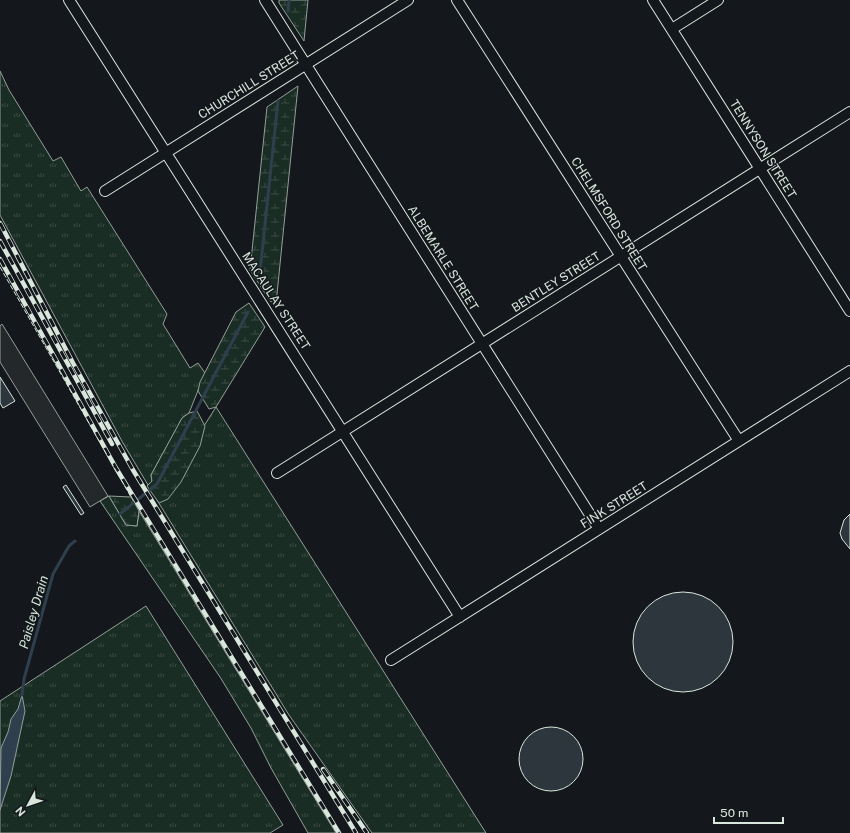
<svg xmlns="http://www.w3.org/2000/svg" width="850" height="833" font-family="'Public Sans',sans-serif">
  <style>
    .grass { fill: url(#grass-tufts); stroke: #939e99 }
    .wetland { fill: url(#wetland-marsh); stroke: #939e99 }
    .parking { fill: #24282b; stroke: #939e99 }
    .water { fill: #2f3f4d; stroke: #939e99 }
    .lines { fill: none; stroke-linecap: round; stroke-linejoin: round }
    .stream { stroke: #2f3f4d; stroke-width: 3 }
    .building { fill: #2c363c; stroke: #d8e6dc }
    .minor-casing { stroke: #d8e6dc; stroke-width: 12 }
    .minor { stroke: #14181c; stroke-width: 10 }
    .rail-casing { stroke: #d8e6dc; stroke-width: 4.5 }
    .rail { stroke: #14181c; stroke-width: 3; stroke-dasharray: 9; stroke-linecap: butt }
    .fence { stroke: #d8e6dc; stroke-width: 1; stroke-dasharray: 5 2; stroke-linecap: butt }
    .labels { text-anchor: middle; stroke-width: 3; stroke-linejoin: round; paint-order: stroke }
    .street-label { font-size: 12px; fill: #d8e6dc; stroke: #14181c }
    .water-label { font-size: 13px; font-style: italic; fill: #d8e6dc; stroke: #14181c }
  </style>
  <defs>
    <pattern id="grass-tufts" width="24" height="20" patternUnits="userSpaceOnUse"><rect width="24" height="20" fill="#1a2d24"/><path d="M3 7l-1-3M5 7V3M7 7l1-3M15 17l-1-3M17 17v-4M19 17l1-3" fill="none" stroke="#3b4b43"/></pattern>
    <pattern id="wetland-marsh" width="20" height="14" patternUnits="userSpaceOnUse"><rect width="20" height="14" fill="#1a2d24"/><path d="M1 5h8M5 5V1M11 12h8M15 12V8" fill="none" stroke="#3b4b43"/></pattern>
  </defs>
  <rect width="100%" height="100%" fill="#14181c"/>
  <!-- grass -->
  <path class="grass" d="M0,71L9,90L53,161L61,157L81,191L87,187L167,314L163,324L190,368L198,363L205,373L189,413L182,418L178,426L151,475L152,481L148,485L123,443L0,215Z
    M216,407L486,833H372L289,715L157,500Z
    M109,496L126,525L137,526L139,511L336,833H308L271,768L251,728L220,677L100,501Z
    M146,606L283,825L270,833H0V701Z"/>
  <!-- wetland -->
  <path class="wetland" d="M279,0H308L304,41L279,3Z
    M298,86L276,304L270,301L250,270L267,107Z
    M249,303L265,327L216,407L209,409L198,391L200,382L236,312Z
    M197,411L205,426L200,446L181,482L168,499L159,503L147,486L152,481L151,475L182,418L189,413Z
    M109,496L131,497L139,511L137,526L126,525Z"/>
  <!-- parking -->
  <path class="parking" d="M2,324L108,496L90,507L0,362V326Z"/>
  <!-- water -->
  <path class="water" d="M22,695L25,711L11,776L0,810L1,748L8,732L11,719L18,709Z"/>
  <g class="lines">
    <!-- stream -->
    <path class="stream" d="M288,11L289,0
      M260,272L278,101
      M120,514L157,484L248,312
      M22,695L24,679L53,574L69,546L75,541"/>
  </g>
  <!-- building -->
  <path class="building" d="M0,377L15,401L3,408L0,403Z
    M66,485L84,513L81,515L63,487Z
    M850,514V549L842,539L840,533L844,520Z
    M633 642a50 50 0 1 1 100 0a50 50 0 1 1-100 0Z
    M519 759a32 32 0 1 1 64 0a32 32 0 1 1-64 0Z"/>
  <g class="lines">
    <!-- minor casing -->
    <g class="minor-casing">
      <path id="minor" d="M69,0L460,617
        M265,0L599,529
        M457,0L739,441
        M653,0L850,311
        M672,29L718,0
        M105,191L408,0
        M277,473L850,112
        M391,660L850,371"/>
    </g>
    <!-- minor -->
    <use href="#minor" class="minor"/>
    <!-- rail casing -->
    <g class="rail-casing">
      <path id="rail" d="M0,223L73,363L133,470L356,833
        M0,241L112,444
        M0,259L116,468L339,833
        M323,769L367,833"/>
    </g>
    <!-- rail -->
    <use href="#rail" class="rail"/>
    <!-- fence -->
    <path class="fence" d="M0,267L131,497"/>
  </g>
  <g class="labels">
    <!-- street labels -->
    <g class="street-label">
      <text transform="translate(249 85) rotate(-32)" y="4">CHURCHILL STREET</text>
      <text transform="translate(763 149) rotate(58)" y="4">TENNYSON STREET</text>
      <text transform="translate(609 214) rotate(58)" y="4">CHELMSFORD STREET</text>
      <text transform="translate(443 258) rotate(58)" y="4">ALBEMARLE STREET</text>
      <text transform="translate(556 282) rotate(-32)" y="4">BENTLEY STREET</text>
      <text transform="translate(276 301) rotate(57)" y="4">MACAULAY STREET</text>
      <text transform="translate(614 505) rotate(-32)" y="4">FINK STREET</text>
    </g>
    <!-- water labels -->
    <g class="water-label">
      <text transform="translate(33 612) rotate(-74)" y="5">Paisley Drain</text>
    </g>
  </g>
  <!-- north arrow -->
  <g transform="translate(28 805) rotate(230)" stroke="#14181c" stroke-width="3" paint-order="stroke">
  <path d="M0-3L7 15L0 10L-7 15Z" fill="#d8e6dc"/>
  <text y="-6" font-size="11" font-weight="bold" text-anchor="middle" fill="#d8e6dc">N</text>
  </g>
  <!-- scale -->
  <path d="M714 817v6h69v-6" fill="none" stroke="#d8e6dc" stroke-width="2"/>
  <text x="720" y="817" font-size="12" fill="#d8e6dc" stroke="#14181c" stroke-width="3" paint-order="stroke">50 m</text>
</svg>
